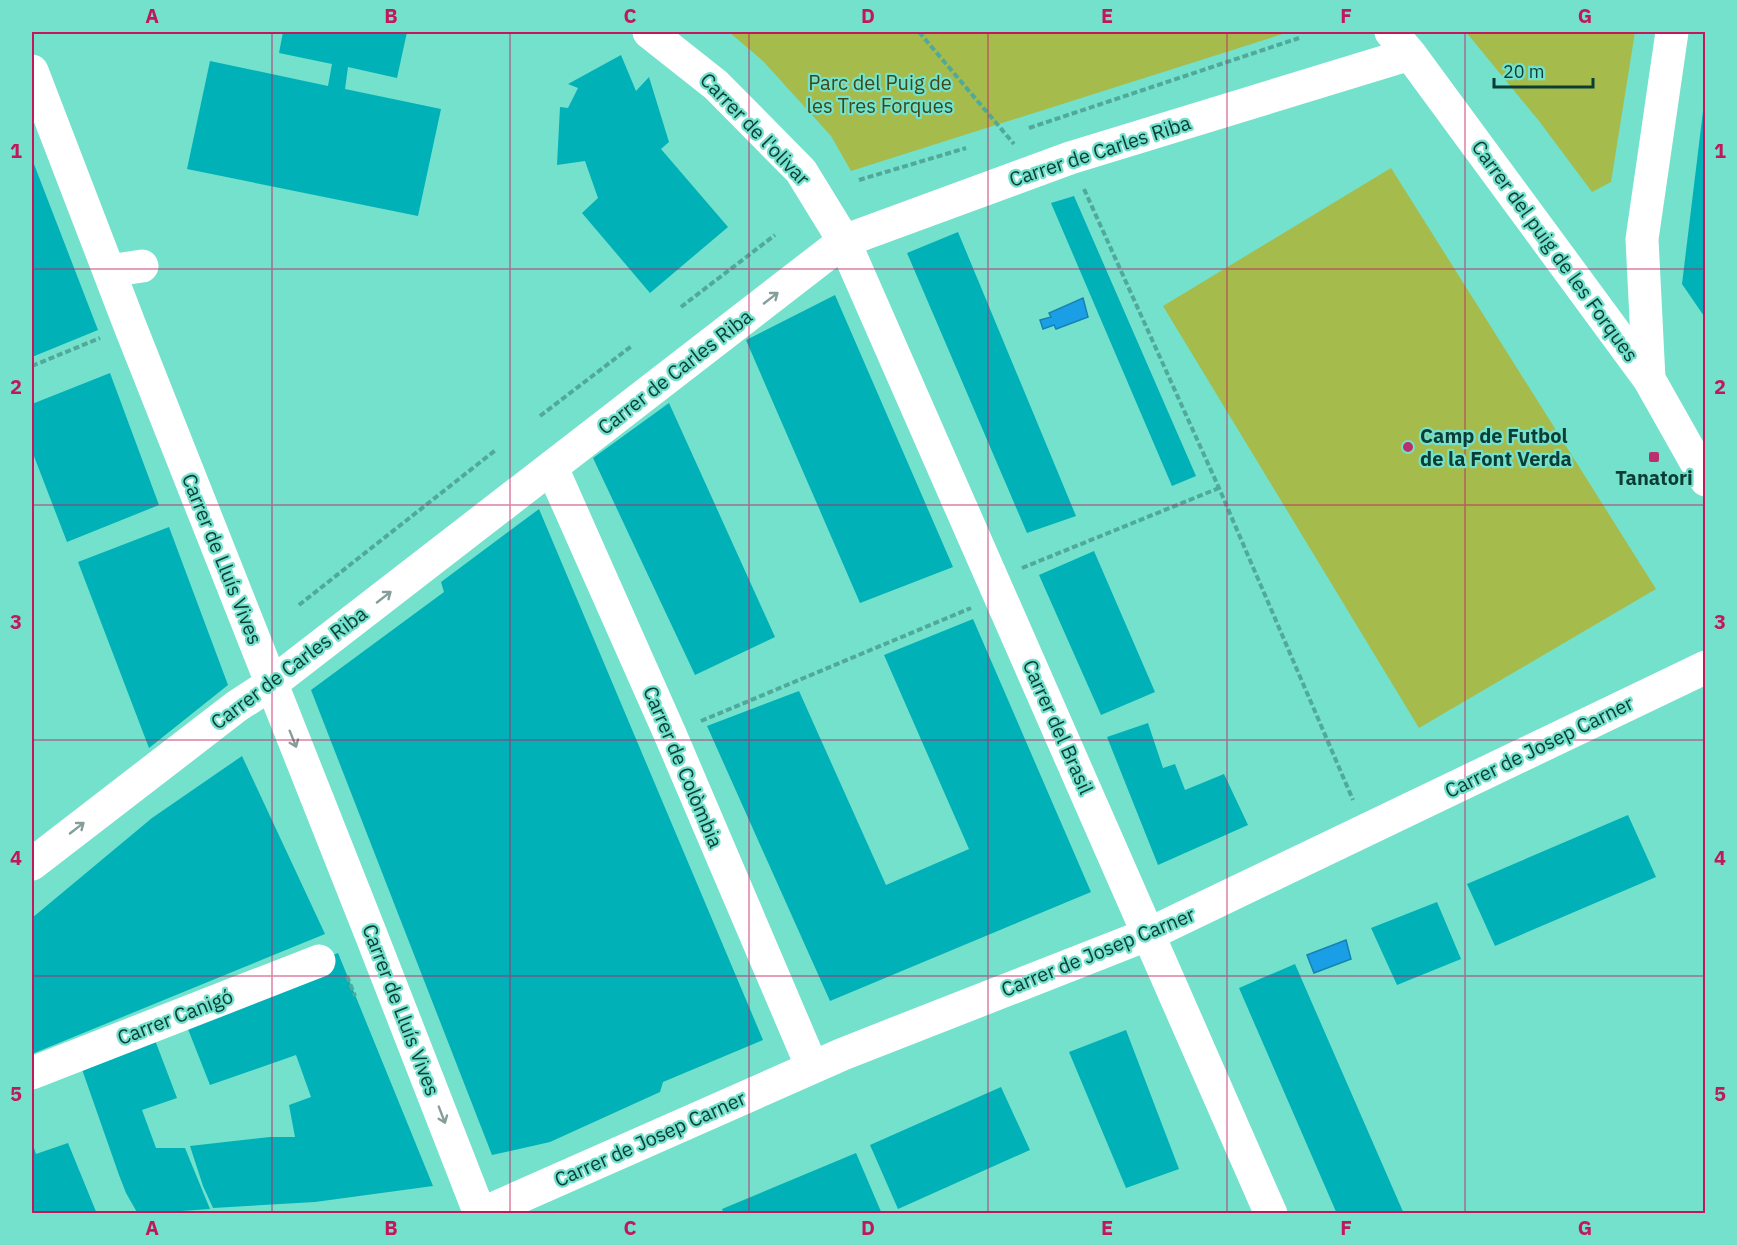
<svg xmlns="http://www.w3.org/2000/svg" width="1737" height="1245" font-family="'IBM Plex Sans',sans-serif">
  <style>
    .green { fill: #a5bc4d }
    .water { fill: #1a9fe6; stroke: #1682b1; stroke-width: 1.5 }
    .building { fill: #00b1b8 }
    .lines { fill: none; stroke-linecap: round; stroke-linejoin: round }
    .path { stroke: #50a999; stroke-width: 4; stroke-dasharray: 6 3; stroke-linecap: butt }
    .minor { stroke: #fff; stroke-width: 33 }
    .oneway { stroke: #859e9a }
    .grid { fill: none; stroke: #c2185b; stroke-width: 1.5; stroke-opacity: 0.55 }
    .poi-dot { fill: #ba306a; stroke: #73e1cc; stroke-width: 2 }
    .labels { text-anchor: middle; stroke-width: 4.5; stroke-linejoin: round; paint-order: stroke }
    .park-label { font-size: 20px; fill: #3d4717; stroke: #73e1cc }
    .street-label { font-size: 20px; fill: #0b3d35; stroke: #73e1cc }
    .poi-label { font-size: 20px; font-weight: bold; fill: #0b3d35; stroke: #73e1cc; text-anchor: start }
    .neatline { fill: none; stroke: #c2185b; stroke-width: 2 }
    .grid-label { font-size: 20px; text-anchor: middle; font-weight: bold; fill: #c2185b }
  </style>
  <rect width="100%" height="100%" fill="#73e1cc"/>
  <!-- green -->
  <path class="green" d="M729,32H1289L851,171L831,136L763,61Z
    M1466,32H1635L1611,182L1592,192L1539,121Z
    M1391,168L1656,589L1419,728L1163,306Z"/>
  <!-- water -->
  <path class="water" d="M1083,298L1088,317L1056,329L1054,325L1043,329L1040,320L1051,317L1049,313Z
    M1346,940L1351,959L1314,973L1307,955Z"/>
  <!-- building -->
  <path class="building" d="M283,32H407L397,78L348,67L345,89L441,109L418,216L187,169L210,61L328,86L332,64L279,53Z
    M621,55L636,91L649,77L669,142L661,149L728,227L650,293L582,213L598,198L585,161L557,165L560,107L568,108L578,88L568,84Z
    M1704,103H1706V319L1682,284Z
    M32,159L98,330L32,357Z
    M1074,196L1196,476L1172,486L1051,203Z
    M958,232L1076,516L1027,533L907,253Z
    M835,295L953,567L860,603L746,340Z
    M110,373L159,505L67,542L32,451V404Z
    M669,403L775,637L695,675L593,458Z
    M539,509L763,1040L663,1082L660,1092L550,1142L492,1155L311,690L444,592L441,582Z
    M169,527L228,685L149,748L78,562Z
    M1094,551L1155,692L1101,715L1039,575Z
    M973,619L1091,892L830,1001L707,726L799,691L886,885L969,849L884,655Z
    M1148,723L1163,768L1175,764L1185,790L1224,774L1248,825L1158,865L1107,737Z
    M242,756L325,934L32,1054V918L152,818Z
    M1628,815L1656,877L1495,946L1467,884Z
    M1437,902L1461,959L1397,985L1371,928Z
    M338,953L433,1186L315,1202L213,1208L203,1186L190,1146L270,1137H295L289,1105L311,1097L296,1055L210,1085L182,1014Z
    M1295,964L1404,1214H1337L1239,988Z
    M150,1027L177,1098L142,1110L156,1148H185L210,1209L138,1214L126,1193L119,1175L77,1055Z
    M1126,1030L1179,1169L1126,1188L1069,1052Z
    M1001,1087L1030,1150L898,1209L870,1145Z
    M32,1142L36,1154L68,1143L97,1214H32Z
    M856,1153L882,1214H724L722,1209Z"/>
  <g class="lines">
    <!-- path -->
    <path class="path" d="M919,32L1014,144
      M1029,128L1299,38
      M859,180L966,148
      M1084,189L1219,488L1353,800
      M681,307L775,235
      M32,366L100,338
      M540,416L633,345
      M1022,568L1219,488
      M299,605L497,449
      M701,721L971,608
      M347,976L355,996"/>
    <!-- minor -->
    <path class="minor" d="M649,32L716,85L801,171L844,241L1271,1214
      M1391,32L1410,54L1649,379L1706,480
      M32,71L130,326L370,932L480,1214
      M109,271L142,266
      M1649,379L1642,239L1672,32
      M552,468L670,734L812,1067
      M32,864L237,706L271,684L844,241L1070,158L1410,54
      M32,1073L319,961
      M481,1214L843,1054L1149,934L1706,667"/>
  </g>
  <!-- one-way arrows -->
  <defs><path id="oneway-shaft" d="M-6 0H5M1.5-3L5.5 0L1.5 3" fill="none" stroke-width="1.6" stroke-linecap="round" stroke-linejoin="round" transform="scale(1.5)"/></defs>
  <g class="oneway">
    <use href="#oneway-shaft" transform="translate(771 298) rotate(-38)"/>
    <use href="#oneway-shaft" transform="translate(384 597) rotate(-38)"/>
    <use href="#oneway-shaft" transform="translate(293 739) rotate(68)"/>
    <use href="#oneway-shaft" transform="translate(77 828) rotate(-38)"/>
    <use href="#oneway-shaft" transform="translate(442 1115) rotate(69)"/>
  </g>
  <!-- grid -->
  <path class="grid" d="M272,32V1214M510,32V1214M749,32V1214M988,32V1214M1227,32V1214M1465,32V1214M32,269H1706M32,505H1706M32,740H1706M32,976H1706"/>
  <!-- markers -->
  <g class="poi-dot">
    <circle cx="1408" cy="447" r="6"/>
    <rect x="1648" y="451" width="12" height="12" rx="3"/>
  </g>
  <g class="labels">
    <!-- park labels -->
    <g class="park-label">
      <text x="880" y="90">Parc del Puig de<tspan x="880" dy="23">les Tres Forques</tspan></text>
    </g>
    <!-- street labels -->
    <g class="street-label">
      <text transform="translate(755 129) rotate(46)" y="7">Carrer de l'olivar</text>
      <text transform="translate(1100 151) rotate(-18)" y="7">Carrer de Carles Riba</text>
      <text transform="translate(1555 251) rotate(54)" y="7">Carrer del puig de les Forques</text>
      <text transform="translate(675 372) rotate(-38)" y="7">Carrer de Carles Riba</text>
      <text transform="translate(222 559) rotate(68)" y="7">Carrer de Lluís Vives</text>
      <text transform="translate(289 668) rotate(-37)" y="7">Carrer de Carles Riba</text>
      <text transform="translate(1058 727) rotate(66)" y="7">Carrer del Brasil</text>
      <text transform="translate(1539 747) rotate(-26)" y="7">Carrer de Josep Carner</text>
      <text transform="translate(683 767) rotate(67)" y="7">Carrer de Colòmbia</text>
      <text transform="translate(1098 952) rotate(-22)" y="7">Carrer de Josep Carner</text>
      <text transform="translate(401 1010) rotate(69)" y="7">Carrer de Lluís Vives</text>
      <text transform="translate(175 1017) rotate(-21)" y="7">Carrer Canigó</text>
      <text transform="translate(650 1139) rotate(-24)" y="7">Carrer de Josep Carner</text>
    </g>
    <!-- poi labels -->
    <g class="poi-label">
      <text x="1420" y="443">Camp de Futbol<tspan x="1420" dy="23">de la Font Verda</tspan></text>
      <text x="1654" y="485" text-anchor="middle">Tanatori</text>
    </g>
  </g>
  <!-- border -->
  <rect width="1737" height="1245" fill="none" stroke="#73e1cc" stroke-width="66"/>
  <!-- scale -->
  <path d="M1494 78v9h99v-9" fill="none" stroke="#0b3d35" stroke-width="3"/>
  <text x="1503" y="78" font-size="18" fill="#0b3d35" stroke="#73e1cc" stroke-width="4.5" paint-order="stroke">20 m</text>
  <rect x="33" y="33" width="1671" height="1179" class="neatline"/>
  <g class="grid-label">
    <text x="152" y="23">A</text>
    <text x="391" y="23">B</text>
    <text x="630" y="23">C</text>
    <text x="868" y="23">D</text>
    <text x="1107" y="23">E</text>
    <text x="1346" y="23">F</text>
    <text x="1585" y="23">G</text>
    <text x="16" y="158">1</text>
    <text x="1720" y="158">1</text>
    <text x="16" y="394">2</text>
    <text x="1720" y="394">2</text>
    <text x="16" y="629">3</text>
    <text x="1720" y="629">3</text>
    <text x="16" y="865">4</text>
    <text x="1720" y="865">4</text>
    <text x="16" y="1101">5</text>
    <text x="1720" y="1101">5</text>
    <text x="152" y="1235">A</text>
    <text x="391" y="1235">B</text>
    <text x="630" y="1235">C</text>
    <text x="868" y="1235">D</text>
    <text x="1107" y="1235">E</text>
    <text x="1346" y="1235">F</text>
    <text x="1585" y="1235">G</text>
  </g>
</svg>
